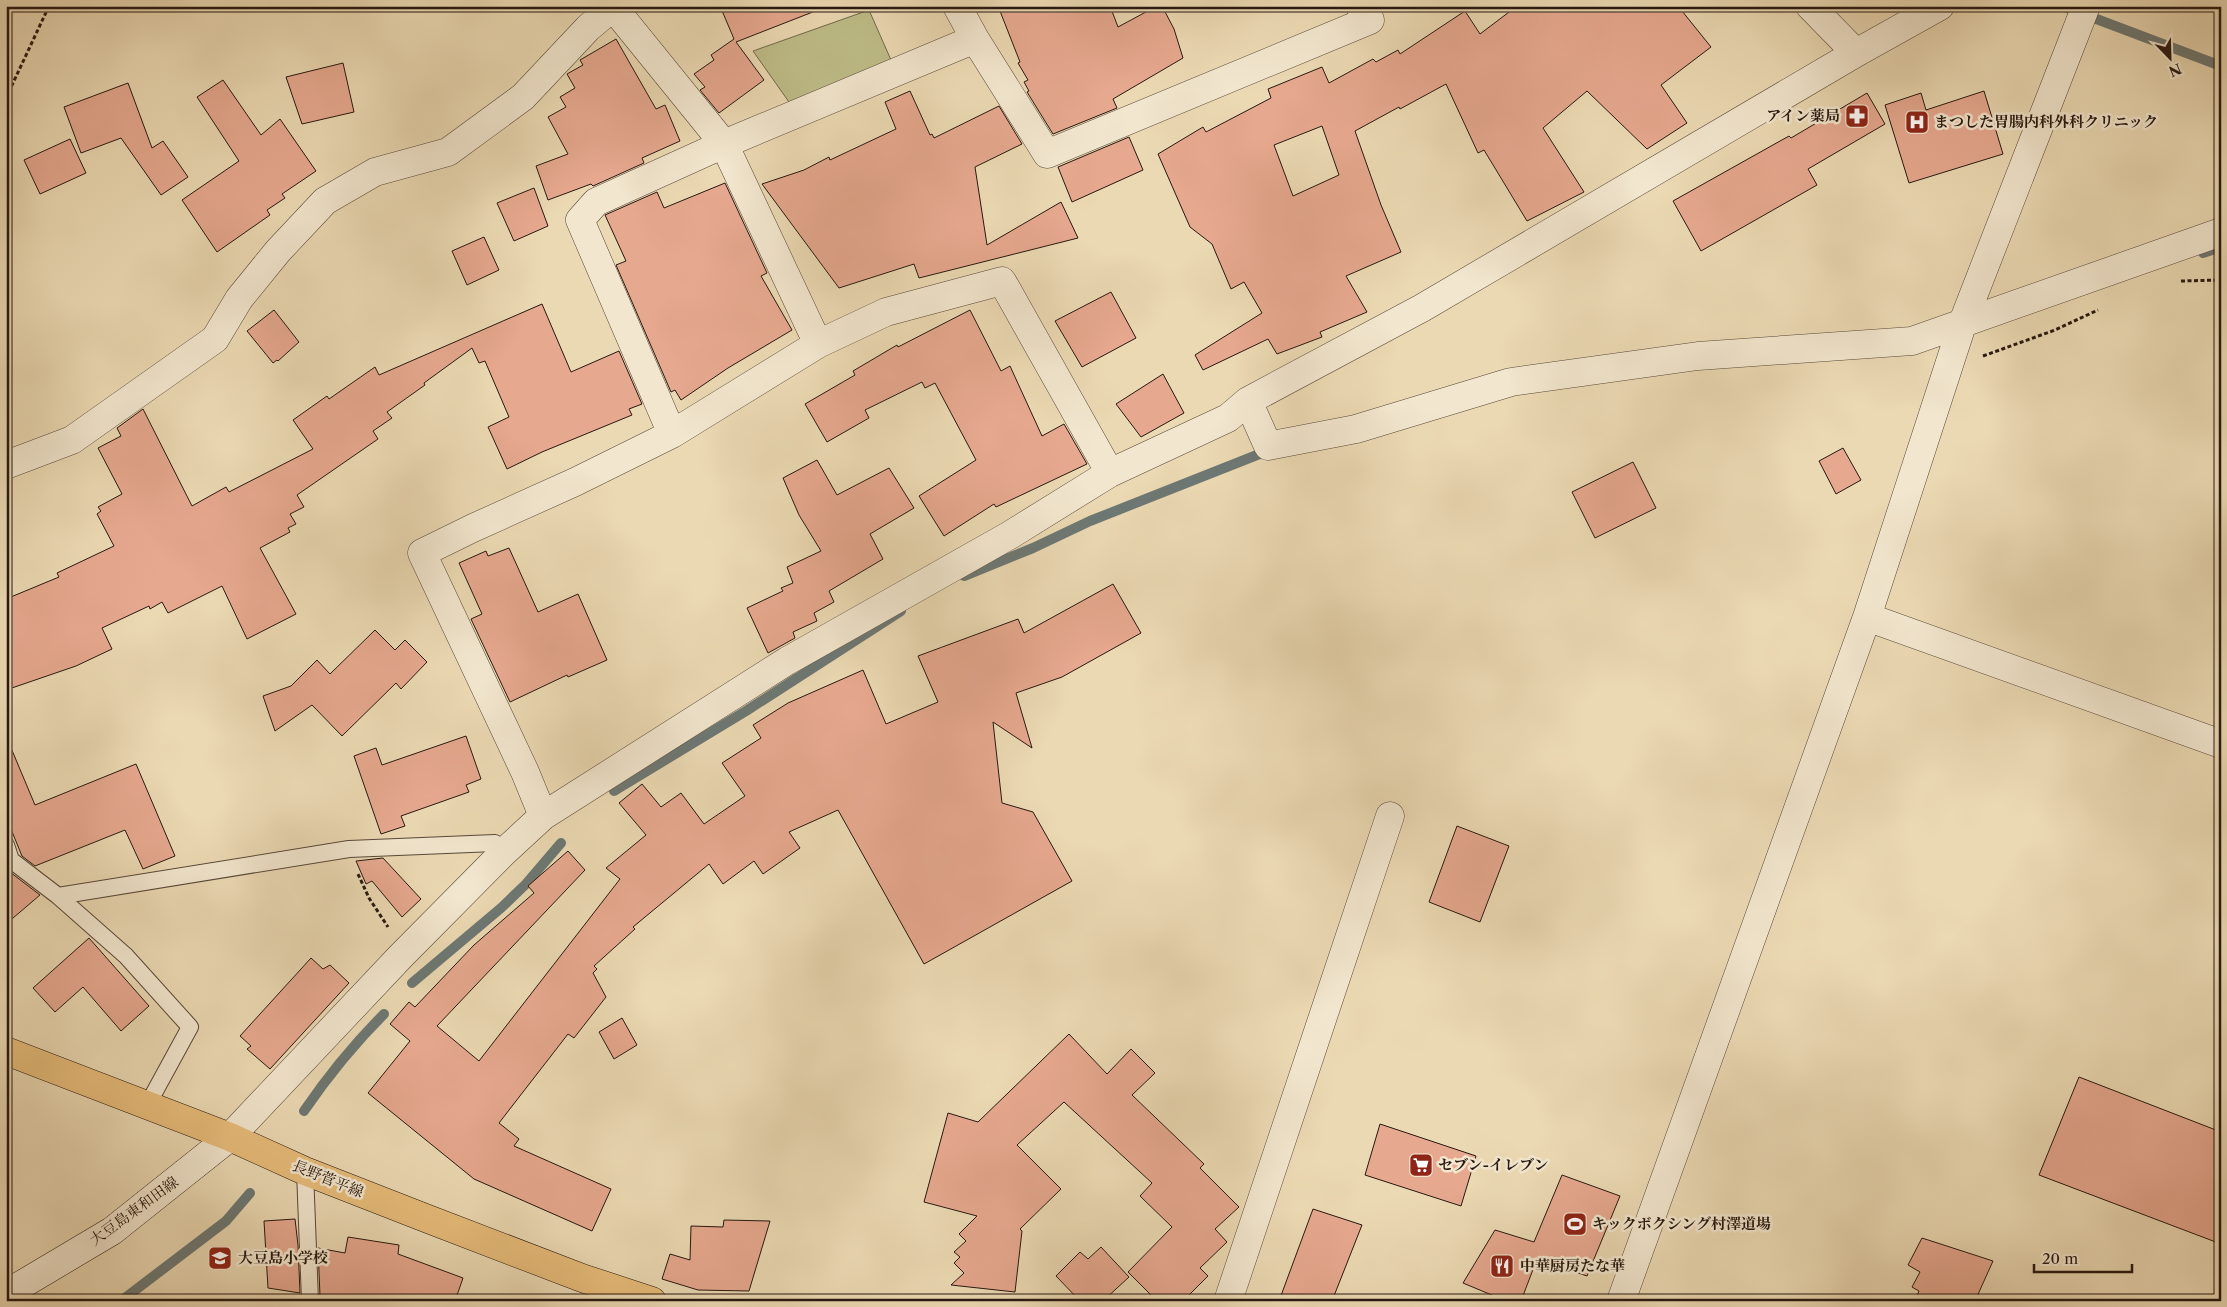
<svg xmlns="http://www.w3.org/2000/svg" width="2227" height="1307" font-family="'Libre Caslon Text','Noto Serif JP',serif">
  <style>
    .green { fill: #bebd88; stroke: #726a4c }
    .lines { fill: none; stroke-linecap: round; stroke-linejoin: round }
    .stream { stroke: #6d7874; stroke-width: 10 }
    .building { fill: #e6a88f; stroke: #271810; fill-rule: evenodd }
    .service-casing { stroke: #584839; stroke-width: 18 }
    .minor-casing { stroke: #584839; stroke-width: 29 }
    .secondary-casing { stroke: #271810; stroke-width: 29 }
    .primary-casing { stroke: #271810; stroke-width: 29 }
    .path { stroke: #271810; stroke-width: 3; stroke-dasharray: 4 2.5; stroke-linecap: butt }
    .service { stroke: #f2e6ce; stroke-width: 16 }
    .minor { stroke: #f2e6ce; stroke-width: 28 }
    .secondary { stroke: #f2e6ce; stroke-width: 28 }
    .primary { stroke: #e6bc7a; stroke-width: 28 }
    .labels { text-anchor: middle; stroke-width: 5; stroke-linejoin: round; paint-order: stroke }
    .poi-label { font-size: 15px; font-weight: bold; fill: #271810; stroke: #f2e6ce; text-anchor: start }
    .street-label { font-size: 15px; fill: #271810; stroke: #f2e6ce }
  </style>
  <rect width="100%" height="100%" fill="#ebd9b3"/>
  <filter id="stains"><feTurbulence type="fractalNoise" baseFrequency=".004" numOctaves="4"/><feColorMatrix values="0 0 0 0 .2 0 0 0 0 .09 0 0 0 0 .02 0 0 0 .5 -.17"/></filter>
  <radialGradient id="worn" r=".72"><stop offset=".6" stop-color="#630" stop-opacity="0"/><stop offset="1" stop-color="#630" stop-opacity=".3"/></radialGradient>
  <!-- green -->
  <path class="green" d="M869,10L891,60L789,102L753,51Z"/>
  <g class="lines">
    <!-- stream -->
    <path class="stream" d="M2062,6L2221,66
      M2203,253L2221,247
      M964,576L1033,548L1090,521L1257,455L1270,452
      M614,791L746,711L901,611
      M412,983L501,908L526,884L561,843
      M304,1111C328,1076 353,1045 384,1014
      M121,1301L226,1221L250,1193"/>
  </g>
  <!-- building -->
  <path class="building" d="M720,6L823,8L736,42L764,80L719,113L700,90L705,87L694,74L714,60L711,55L734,39Z
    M998,6H1110L1118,27L1157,6H1162L1174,29L1183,58L1113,99L1117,108L1053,134L1027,92L1029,91L1024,82L1028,80L1018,63L1020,62Z
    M1517,6H1678L1711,47L1661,85L1687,123L1647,149L1587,91L1543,128L1584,192L1527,221L1484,150L1478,153L1446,84L1400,109L1399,107L1355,131L1381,205L1401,252L1346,276L1367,312L1320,332L1322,337L1277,354L1268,339L1203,370L1195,355L1262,313L1244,282L1231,289L1212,244L1190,227L1158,154L1203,127L1206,132L1271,98L1268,89L1322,67L1329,83L1373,59L1376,62L1398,50L1400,54L1465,11L1480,34ZM1322,126L1339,175L1293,196L1274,145Z
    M616,39L656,109L665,105L680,141L642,158L644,163L593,186L591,184L548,200L536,166L568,154L548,117L566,107L560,97L575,88L567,74L583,65L580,60Z
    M343,63L354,112L302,124L286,77Z
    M223,80L261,135L280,119L316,171L282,194L285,198L267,210L270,215L217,252L182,200L239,161L197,97Z
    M128,83L152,148L163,141L188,177L161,195L121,138L81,153L64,107Z
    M910,91L930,135L932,134L934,138L999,106L1022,144L975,167L987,245L1061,202L1078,238L919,278L914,264L839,288L762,184L804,170L829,157L830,160L896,129L885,102Z
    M1984,91L2003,154L1909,183L1885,105L1921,93L1926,110Z
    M1867,93L1885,124L1808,169L1817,185L1701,251L1673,201L1789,136L1791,138Z
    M1129,137L1143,170L1072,202L1058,167Z
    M70,139L86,173L40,194L24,160Z
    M725,183L767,273L761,276L792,330L728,368L681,400L675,390L671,392L616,265L626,261L605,215L657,192L664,208Z
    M534,188L548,226L514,241L497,203Z
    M484,237L499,270L467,285L452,251Z
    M1111,292L1136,338L1082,367L1055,321Z
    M542,304L571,372L619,351L642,404L629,409L632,415L542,452L507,469L488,427L509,417L485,361L479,363L472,348L424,383L425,385L387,412L392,418L373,431L378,439L297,495L304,507L290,514L296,524L288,528L290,532L260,548L296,614L247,639L222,586L168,613L162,602L150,609L149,606L102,628L112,649L76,666L6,690V599L59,577L57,573L114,546L97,514L101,511L98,507L122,494L98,448L121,436L117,428L143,409L192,506L226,487L229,492L313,449L293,420L327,396L329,399L375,367L379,375Z
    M274,310L299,342L278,361L277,360L273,363L247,331Z
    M970,310L1001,371L1010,366L1042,436L1064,424L1087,464L996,507L994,504L944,536L919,496L976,460L935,383L925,388L922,382L865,410L869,418L827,442L805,404L855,375L853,371L897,345L898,347Z
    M1163,374L1184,413L1141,437L1116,404Z
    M1843,448L1861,480L1836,494L1819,461Z
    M817,460L837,495L889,468L914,508L870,534L883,559L829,591L834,602L814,613L817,621L793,632L795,638L768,653L747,608L783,591L781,588L793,583L787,567L821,551L799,515L783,478Z
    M1633,462L1656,508L1595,538L1572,492Z
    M509,548L538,612L578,594L607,660L568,677L567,675L510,702L471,619L482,614L459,563L486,551L488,556Z
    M1113,584L1141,633L1062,677L1016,693L1032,748L993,722L1002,803L1033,812L1072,881L924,964L838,810L789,832L800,848L763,874L754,861L723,884L709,864L633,927L635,929L594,966L597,969L593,973L606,997L574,1038L568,1034L499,1123L519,1139L514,1146L611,1189L592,1231L474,1179L368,1093L410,1041L390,1024L409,1002L415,1007L474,945L534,893L528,886L568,851L585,870L437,1026L479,1061L620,879L606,868L646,835L619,803L642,784L661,807L681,793L704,824L745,796L722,763L761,738L753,725L788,703L863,670L886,724L938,702L918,656L1018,619L1024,633Z
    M375,630L395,650L405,640L427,662L401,689L396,683L342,736L312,705L275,731L263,696L291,686L317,660L330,674Z
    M6,736L35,805L136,764L175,856L143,869L125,830L35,866L22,856L6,817Z
    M466,736L481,779L466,785L469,792L401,816L405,826L381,834L354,756L376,748L382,765Z
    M1457,826L1509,846L1480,922L1429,902Z
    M383,858L421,899L402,917L372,881L366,884L356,861Z
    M6,869L40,895L6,924Z
    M89,938L149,1006L121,1031L83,987L55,1012L33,988Z
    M311,958L323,969L330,965L349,983L270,1069L247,1049L251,1046L240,1036Z
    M622,1018L637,1045L614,1059L599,1032Z
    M1069,1034L1107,1074L1131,1049L1155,1073L1132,1095L1204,1164L1200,1168L1239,1207L1215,1229L1227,1242L1200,1268L1208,1276L1183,1301H1157L1128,1272L1172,1227L1140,1196L1152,1183L1064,1102L1017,1145L1061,1189L1020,1229L1022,1231L1015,1292L951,1285L964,1273L954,1263L960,1257L954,1252L966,1241L959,1234L977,1216L924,1202L948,1113L978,1122Z
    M2079,1077L2221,1132V1244L2039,1175Z
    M1380,1124L1476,1156L1461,1206L1365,1175Z
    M1562,1175L1620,1196L1587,1276L1537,1259L1521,1301H1506L1463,1283L1495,1230L1534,1242Z
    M1313,1209L1362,1225L1332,1301H1279Z
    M295,1219L298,1245L300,1293L268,1288L264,1221Z
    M724,1220L770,1221L749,1291L698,1290L662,1279L670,1254L690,1260L691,1226L723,1227Z
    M348,1237L399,1245L398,1254L463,1278L455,1301H347L320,1296L318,1248L345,1253Z
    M1922,1238L1993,1261L1975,1301H1915L1919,1291L1912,1287L1920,1272L1908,1265Z
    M1101,1247L1129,1277L1103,1301H1080L1056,1276L1080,1252L1088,1259Z"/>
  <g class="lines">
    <!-- service casing -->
    <g class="service-casing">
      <path id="service" d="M6,845L11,860L58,896L126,956L190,1027L148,1104
        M58,896L349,849L495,843L504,852
        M305,1171L310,1301"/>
    </g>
    <!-- minor casing -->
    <g class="minor-casing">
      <path id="minor" d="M1810,6L1856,53
        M2086,6L1963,322L1867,617L2221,744
        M613,7L724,144L818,344
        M975,39L1047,154L1370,20L1360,6
        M1248,401L1268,446L1356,429L1511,382L1698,356L1912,341L2221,232
        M672,434L580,220L596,202L724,144L975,39L957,6
        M6,465L72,440L215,339L239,299L278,251L325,201L375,172L448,152L523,97L588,28L614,6
        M543,816L525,772L422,553L473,528L575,482L672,434L818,344L886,312L1002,281L1110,473
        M230,1137L400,957L504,852L543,816L787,661L1010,535L1110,473L1228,418L1248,401L1422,308L1856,53L1940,6
        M1228,1301L1390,816
        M1621,1301L1867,617"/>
    </g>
    <!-- secondary casing -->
    <g class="secondary-casing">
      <path id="secondary" d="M6,1294L112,1231L230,1137"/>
    </g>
    <!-- primary casing -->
    <g class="primary-casing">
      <path id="primary" d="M6,1051L230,1137L305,1171L428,1219L582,1278L652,1301"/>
    </g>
    <!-- path -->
    <path class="path" d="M6,98L49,6
      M2181,281L2221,280
      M1983,356L2055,330L2098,310
      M358,874L369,898L388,927"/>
    <!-- service -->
    <use href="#service" class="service"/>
    <!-- minor -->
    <use href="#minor" class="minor"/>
    <!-- secondary -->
    <use href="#secondary" class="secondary"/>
    <!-- primary -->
    <use href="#primary" class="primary"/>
  </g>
  <!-- icons -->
  <defs>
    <g id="pharmacy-square" transform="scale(1.25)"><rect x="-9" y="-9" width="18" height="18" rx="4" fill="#8f2418" stroke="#f2e6ce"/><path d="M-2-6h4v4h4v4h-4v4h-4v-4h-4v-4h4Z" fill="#fff"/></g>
    <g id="hospital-square" transform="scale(1.25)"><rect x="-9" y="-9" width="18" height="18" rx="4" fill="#8f2418" stroke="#f2e6ce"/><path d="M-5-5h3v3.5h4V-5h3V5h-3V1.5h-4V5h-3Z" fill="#fff"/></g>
    <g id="supermarket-square" transform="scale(1.25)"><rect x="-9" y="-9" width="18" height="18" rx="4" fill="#8f2418" stroke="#f2e6ce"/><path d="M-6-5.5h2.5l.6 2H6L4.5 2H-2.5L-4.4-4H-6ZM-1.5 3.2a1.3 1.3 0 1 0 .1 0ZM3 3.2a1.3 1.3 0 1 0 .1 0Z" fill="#fff"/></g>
    <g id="stadium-square" transform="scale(1.25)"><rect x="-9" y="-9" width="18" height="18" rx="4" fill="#8f2418" stroke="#f2e6ce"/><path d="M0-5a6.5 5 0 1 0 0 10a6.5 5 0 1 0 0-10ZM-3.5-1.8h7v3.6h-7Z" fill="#fff"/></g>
    <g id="school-square" transform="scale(1.25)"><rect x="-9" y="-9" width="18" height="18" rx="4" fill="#8f2418" stroke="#f2e6ce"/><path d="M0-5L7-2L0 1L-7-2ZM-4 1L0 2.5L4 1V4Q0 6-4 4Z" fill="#fff"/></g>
    <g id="restaurant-square" transform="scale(1.25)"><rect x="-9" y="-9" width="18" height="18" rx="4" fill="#8f2418" stroke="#f2e6ce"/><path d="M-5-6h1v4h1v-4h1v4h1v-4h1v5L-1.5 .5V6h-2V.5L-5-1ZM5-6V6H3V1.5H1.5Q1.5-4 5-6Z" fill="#fff"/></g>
  </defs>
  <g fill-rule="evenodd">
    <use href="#pharmacy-square" x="1857" y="116"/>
    <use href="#hospital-square" x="1917" y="122"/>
    <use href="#supermarket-square" x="1421" y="1165"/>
    <use href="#stadium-square" x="1575" y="1224"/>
    <use href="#school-square" x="220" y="1258"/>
    <use href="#restaurant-square" x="1502" y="1266"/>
  </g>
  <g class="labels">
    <!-- poi labels -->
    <g class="poi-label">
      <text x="1840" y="121" text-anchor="end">アイン薬局</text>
      <text x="1934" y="127">まつした胃腸内科外科クリニック</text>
      <text x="1438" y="1170">セブン-イレブン</text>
      <text x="1592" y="1229">キックボクシング村澤道場</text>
      <text x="238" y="1263">大豆島小学校</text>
      <text x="1520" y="1271">中華厨房たな華</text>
    </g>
    <!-- street labels -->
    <g class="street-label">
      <text transform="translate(328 1179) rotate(22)" y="5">長野菅平線</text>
      <text transform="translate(134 1211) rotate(-36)" y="5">大豆島東和田線</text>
    </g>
  </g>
  <!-- margin -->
  <rect width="2227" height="1307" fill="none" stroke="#ebd9b3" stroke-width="25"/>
  <rect x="8" y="8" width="2212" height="1292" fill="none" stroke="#271810" stroke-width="2.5"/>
  <rect x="12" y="12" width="2202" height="1282" fill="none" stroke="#271810"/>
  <!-- north arrow -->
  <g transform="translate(2170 58) rotate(157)" stroke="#f2e6ce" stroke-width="4" paint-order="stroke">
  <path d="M0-4L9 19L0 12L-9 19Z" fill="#271810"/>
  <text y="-8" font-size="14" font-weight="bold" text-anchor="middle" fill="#271810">N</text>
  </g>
  <!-- scale -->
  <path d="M2034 1264v8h98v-8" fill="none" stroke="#271810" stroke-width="2.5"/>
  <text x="2042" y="1264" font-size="15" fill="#271810" stroke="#f2e6ce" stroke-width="4" paint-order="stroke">20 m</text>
  <rect width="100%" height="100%" filter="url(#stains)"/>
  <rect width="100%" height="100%" fill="url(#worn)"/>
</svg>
